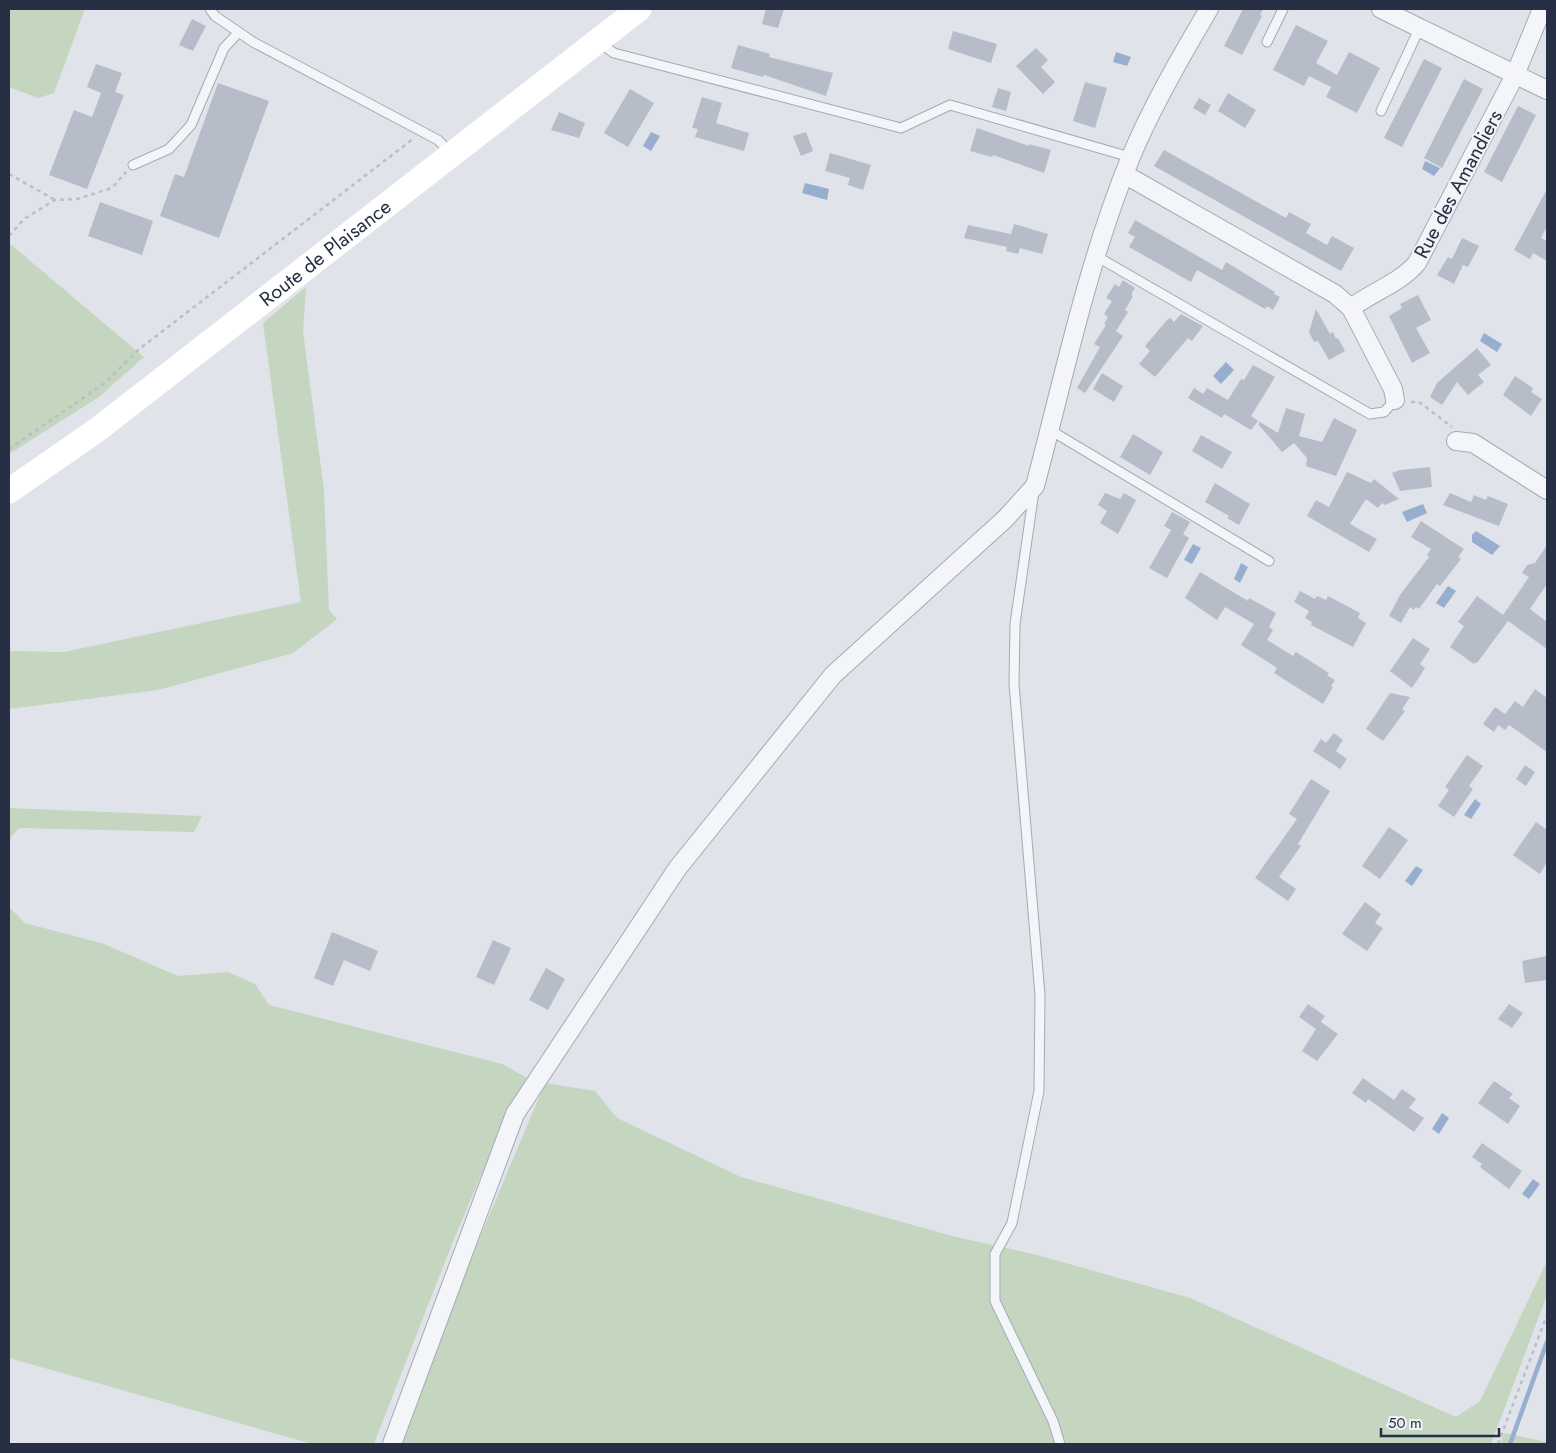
<svg xmlns="http://www.w3.org/2000/svg" width="1556" height="1453" font-family="Jost,sans-serif">
  <style>
    .green { fill: #c4d5c0 }
    .water { fill: #98aece }
    .lines { fill: none; stroke-linecap: round; stroke-linejoin: round }
    .stream { stroke: #98aece; stroke-width: 4.5 }
    .building { fill: #b7bcc9 }
    .lane-casing { stroke: #a5a9b5; stroke-width: 11 }
    .street-casing { stroke: #a5a9b5; stroke-width: 20 }
    .path { stroke: #babec6; stroke-width: 2.5; stroke-dasharray: 4 4; stroke-linecap: butt }
    .lane { stroke: #f3f5f8; stroke-width: 9 }
    .street { stroke: #f3f5f8; stroke-width: 18 }
    .secondary { stroke: #fff; stroke-width: 25 }
    .labels { text-anchor: middle; stroke-width: 4; stroke-linejoin: round; paint-order: stroke }
    .street-label { font-size: 20px; fill: #272f44; stroke: #f0f3f8 }
  </style>
  <rect width="100%" height="100%" fill="#e0e3ea"/>
  <!-- green -->
  <path class="green" d="M9,9H85L54,93L38,98L9,87Z
    M9,243L144,357L99,397L9,454Z
    M306,287L303,331L324,491L329,610L337,619L293,653L158,690L9,709V651L64,652L301,602L263,323Z
    M9,808L202,816L194,832L19,828L11,837L9,852Z
    M9,907L25,923L104,944L178,976L228,972L255,984L269,1005L502,1064L527,1078C467,1195 423,1321 374,1443L312,1444L9,1358Z
    M545,1083L595,1091L617,1118L741,1177L952,1236L1037,1255L1190,1298L1456,1417L1480,1401L1547,1261V1295L1491,1444H393Z
    M1504,1433L1547,1442V1444H1500Z"/>
  <!-- water -->
  <path class="water" d="M1116,52L1131,57L1127,66L1113,62Z
    M651,132L660,136L651,151L643,146Z
    M1425,161L1440,168L1434,176L1422,169Z
    M805,183L829,189L827,200L802,193Z
    M1484,333L1502,344L1497,352L1480,341Z
    M1226,362L1234,370L1221,384L1213,376Z
    M1423,504L1427,513L1407,522L1402,512Z
    M1476,531L1500,546L1492,555L1472,542V535Z
    M1193,544L1201,548L1192,564L1184,560Z
    M1241,563L1248,567L1240,583L1234,579Z
    M1448,586L1456,591L1444,608L1436,603Z
    M1475,799L1481,804L1471,819L1464,815Z
    M1416,866L1423,870L1412,886L1405,881Z
    M1442,1113L1449,1118L1439,1134L1432,1129Z
    M1533,1179L1540,1184L1529,1199L1522,1194Z"/>
  <g class="lines">
    <!-- stream -->
    <path class="stream" d="M1510,1444L1547,1342"/>
  </g>
  <!-- building -->
  <path class="building" d="M766,9H784L778,28L762,24Z
    M1243,9H1263L1260,15L1262,16L1242,55L1224,46Z
    M192,19L206,26L193,51L179,45Z
    M1296,25L1328,41L1316,63L1337,75L1349,52L1380,68L1357,113L1326,97L1331,87L1309,76L1304,86L1273,70Z
    M953,31L997,44L991,63L948,49Z
    M738,45L770,54L769,57L833,73L826,96L764,75L763,77L731,68Z
    M1036,48L1048,60L1041,67L1055,82L1043,94L1016,66Z
    M1424,59L1442,68L1402,147L1384,138Z
    M96,64L122,73L115,92L124,95L87,189L49,175L74,110L92,117L101,93L87,87Z
    M1464,79L1483,89L1442,168L1424,158Z
    M1085,82L1107,88L1095,128L1073,121Z
    M218,83L269,101L219,238L160,216L175,174L184,177Z
    M998,88L1011,92L1006,111L992,107Z
    M630,89L654,103L628,147L604,133Z
    M1228,93L1256,110L1245,128L1218,111Z
    M702,97L722,103L716,123L749,133L744,151L695,137L698,129L692,128Z
    M1199,98L1211,105L1205,115L1193,108Z
    M1518,106L1536,115L1502,182L1484,172Z
    M559,112L585,123L579,138L551,130Z
    M977,128L1029,146V144L1051,150L1044,173L993,155L992,157L970,151Z
    M806,132L813,151L801,156L793,136Z
    M1164,150L1286,218L1289,212L1311,224L1306,233L1327,245L1332,236L1354,248L1341,271L1154,166Z
    M830,153L871,165L863,190L848,185L850,178L825,171Z
    M1547,189V226L1541,238L1547,241V261L1533,253L1530,259L1514,250Z
    M100,202L153,221L142,255L88,236Z
    M1135,220L1222,270L1226,262L1275,292L1274,294L1280,297L1273,310L1267,306L1265,309L1197,270L1191,282L1129,247L1135,237L1128,233Z
    M1014,224L1048,234L1042,254L1020,248L1018,254L1006,251L1007,247L964,238L968,225L1011,234Z
    M1462,238L1479,246L1468,267L1463,265L1454,284L1437,275L1448,257L1452,259Z
    M1123,280L1135,288L1131,295L1133,296L1125,310L1128,312L1116,331L1123,336L1085,393L1077,388L1100,347L1094,344L1106,325L1104,324L1108,317L1104,314L1112,301L1106,298L1115,284L1119,287Z
    M1418,295L1431,320L1416,328L1430,353L1412,363L1389,316L1402,308L1400,304Z
    M1316,309L1330,334L1333,332L1336,339L1338,338L1345,351L1329,360L1318,341L1314,342L1309,332Z
    M1181,314L1203,326L1192,341L1188,338L1155,377L1139,364L1150,351L1145,346L1167,320L1170,318L1174,322Z
    M1477,348L1491,365L1478,375L1484,382L1468,395L1457,382L1442,405L1430,397L1437,383Z
    M1253,365L1275,377L1251,416L1258,421L1251,430L1224,414L1222,418L1188,398L1194,388L1203,394L1207,388L1228,400L1241,379L1244,380Z
    M1102,373L1123,386L1114,402L1093,389Z
    M1515,376L1533,388L1531,392L1542,399L1531,416L1503,395Z
    M1286,408L1305,414L1299,436L1322,442L1334,418L1357,430L1336,476L1306,466L1307,458L1294,443L1282,452L1258,424L1260,422L1278,433Z
    M1133,434L1163,452L1150,475L1120,457Z
    M1201,435L1232,452L1222,469L1192,451Z
    M1430,467L1432,487L1400,491L1392,473L1400,470Z
    M1347,472L1371,483L1374,479L1399,499L1385,505L1382,503L1378,508L1366,499L1350,524L1377,539L1369,552L1307,516L1316,500L1329,507Z
    M1215,483L1250,504L1239,525L1227,518L1229,516L1205,502Z
    M1105,493L1120,499L1124,493L1136,500L1118,534L1100,523L1107,511L1098,505Z
    M1450,493L1471,502L1474,495L1486,500L1488,496L1508,504L1499,526L1443,505Z
    M1172,512L1190,522L1183,534L1189,538L1167,578L1149,568L1171,530L1164,526Z
    M1421,521L1464,549L1458,557L1461,559L1440,586L1437,584L1419,609L1416,607L1414,610L1410,607L1401,623L1389,616L1400,595L1429,557L1427,555L1431,549L1411,537Z
    M1547,545V584L1530,609L1547,622V649L1508,621L1477,663L1475,662L1474,664L1450,647L1464,626L1458,622L1477,596L1503,615L1529,577L1522,573L1527,565L1535,563Z
    M1200,572L1248,601L1249,598L1276,613L1269,627L1273,630L1267,640L1293,656L1296,652L1329,673L1327,675L1335,680L1331,686L1333,687L1323,704L1274,673L1277,668L1241,645L1254,624L1225,607L1217,620L1185,598Z
    M1300,591L1315,599L1317,596L1326,600L1328,596L1360,613L1358,618L1366,623L1353,647L1311,625L1312,622L1305,618L1309,611L1294,602Z
    M1413,638L1430,649L1420,664L1425,668L1412,688L1390,671Z
    M1535,689L1547,698V752L1509,725L1505,730L1498,725L1494,732L1483,724L1495,707L1505,714L1515,701L1523,707Z
    M1390,693L1410,697L1402,709L1405,711L1383,741L1366,729Z
    M1334,733L1343,740L1336,751L1347,759L1340,769L1313,751L1321,739L1326,743Z
    M1467,755L1483,766L1469,786L1473,789L1454,817L1438,806L1449,790L1445,787Z
    M1525,765L1535,772L1526,786L1516,779Z
    M1311,779L1330,791L1298,844L1301,846L1279,877L1296,889L1288,901L1255,878L1297,819L1289,814Z
    M1536,822L1547,830V862L1540,874L1513,855Z
    M1389,827L1408,840L1380,879L1362,866Z
    M1365,902L1381,914L1375,923L1383,928L1367,951L1342,934Z
    M332,932L378,951L370,971L344,960L333,986L314,978Z
    M493,940L511,948L494,985L476,977Z
    M1547,956V980L1525,983L1522,961Z
    M546,968L565,979L548,1010L529,1000Z
    M1308,1004L1325,1016L1321,1022L1338,1034L1317,1061L1302,1051L1316,1029L1299,1017Z
    M1509,1004L1523,1013L1512,1028L1498,1019Z
    M1363,1078L1394,1100L1402,1089L1416,1099L1409,1108L1424,1118L1414,1132L1368,1099L1366,1103L1352,1093Z
    M1494,1081L1513,1094L1509,1098L1520,1106L1508,1124L1478,1103Z
    M1482,1143L1522,1171L1509,1189L1480,1167L1482,1164L1472,1157Z"/>
  <g class="lines">
    <!-- lane casing -->
    <g class="lane-casing">
      <path id="lane" d="M210,9L215,16L253,42L438,140L451,153
        M1267,42L1283,9
        M600,43L614,53L901,128L950,105L1130,157
        M1381,111L1419,29
        M133,165L169,149L191,125L224,48L239,32
        M1096,256L1370,414L1384,412L1395,400
        M1050,430L1269,561
        M1034,491L1015,624L1014,684L1040,995L1039,1091L1012,1223L995,1254V1301L1053,1421L1060,1444"/>
    </g>
    <!-- street casing -->
    <g class="street-casing">
      <path id="street" d="M1381,9L1547,90
        M1124,174L1335,294L1351,308C1372,292 1400,283 1417,263L1515,75L1542,9
        M1351,308L1393,389L1395,400
        M1456,441L1473,443L1547,490
        M392,1444L515,1114L677,869L833,675L1005,519L1035,486C1064,377 1087,264 1130,159C1151,108 1181,56 1209,9"/>
    </g>
    <!-- path -->
    <path class="path" d="M9,174L55,200
      M9,236L24,219L55,200L77,199L112,188L126,172
      M1411,402H1419L1452,427
      M9,449L105,383L138,350L413,139
      M1498,1444L1547,1315"/>
    <!-- lane -->
    <use href="#lane" class="lane"/>
    <!-- street -->
    <use href="#street" class="street"/>
    <!-- secondary -->
    <path class="secondary" id="s1" d="M9,491L97,430L639,9"/>
  </g>
  <g class="labels">
    <!-- street labels -->
    <g class="street-label">
      <text transform="translate(1458 184) rotate(-62)" y="7">Rue des Amandiers</text>
      <text dy="7" stroke="none"><textPath href="#s1" startOffset="396">Route de Plaisance</textPath></text>
    </g>
  </g>
  <!-- border -->
  <rect width="1556" height="1453" fill="none" stroke="#272f44" stroke-width="20"/>
  <!-- scale -->
  <path d="M1381 1428v8h118v-8" fill="none" stroke="#272f44" stroke-width="2.5"/>
  <text x="1388" y="1428" font-size="15" fill="#272f44" stroke="#f0f3f8" stroke-width="4" paint-order="stroke">50 m</text>
</svg>
